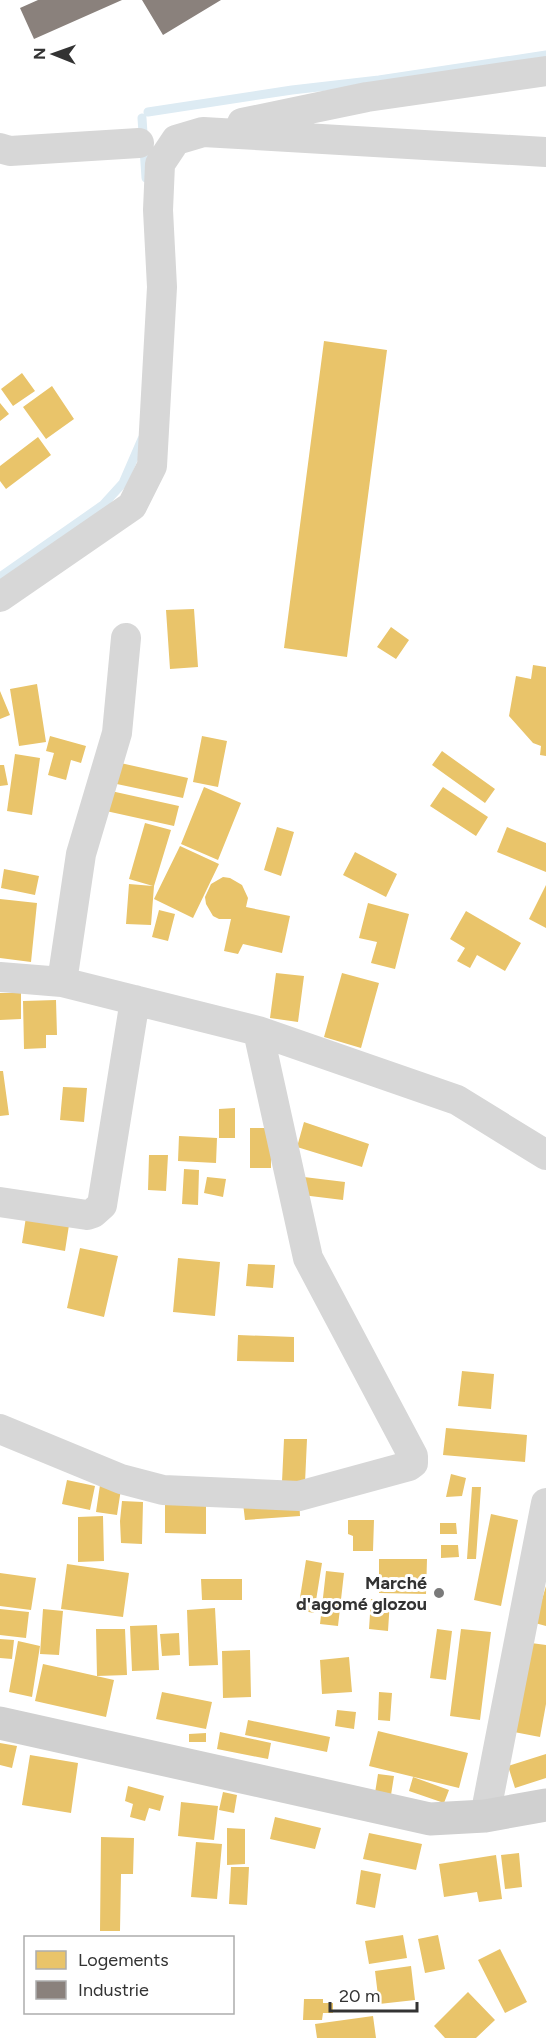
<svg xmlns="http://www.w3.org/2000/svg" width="546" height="2038" font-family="Figtree,sans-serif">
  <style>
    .homes { fill: #e9c46a }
    .industry { fill: #8a817c }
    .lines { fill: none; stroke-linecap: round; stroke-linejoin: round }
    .stream { stroke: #ddebf3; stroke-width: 9 }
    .street { stroke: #d7d7d7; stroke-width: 30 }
    .secondary { stroke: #d0d0d0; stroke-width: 33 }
    .poi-dot { fill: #7a7a7a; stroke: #fff; stroke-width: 2 }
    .labels { text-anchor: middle; stroke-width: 6; stroke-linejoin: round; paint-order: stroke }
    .poi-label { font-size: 18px; font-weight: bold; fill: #333; stroke: #fff; text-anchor: end }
  </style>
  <rect width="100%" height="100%" fill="#fff"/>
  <!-- homes -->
  <path class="homes" d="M324,341L387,350L347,657L284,648Z
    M22,373L35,391L13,406L1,389Z
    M52,386L74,419L46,439L23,407Z
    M0,403L9,414L0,421Z
    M38,437L51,455L6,489L0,481V466Z
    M194,609L198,667L170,669L166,610Z
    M391,627L409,640L396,659L377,647Z
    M533,665L546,667V756L540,755L541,746L533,743L509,716L516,676L531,679Z
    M37,684L46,742L19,746L10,689Z
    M0,691L10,715L0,719Z
    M50,736L86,746L81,763L71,760L66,780L48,775L54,753L46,751Z
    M202,736L227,741L218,787L193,782Z
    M442,751L495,789L485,803L432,765Z
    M15,754L40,758L32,815L7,811Z
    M116,762L188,778L183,798L112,783Z
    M0,765H4L8,785L0,786Z
    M204,787L241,803L218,860L181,844Z
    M443,787L488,817L476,836L430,806Z
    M111,791L179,806L174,826L106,811Z
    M145,823L171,830L154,886L151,925L126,924L129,884L153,886L129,879Z
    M277,827L294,832L281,876L264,870Z
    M507,827L546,843V872L497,852Z
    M180,846L219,864L193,918L154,899Z
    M355,852L397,874L386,897L343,875Z
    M4,869L39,876L35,895L1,888Z
    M223,877L230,878L242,885L248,898L246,907L290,916L282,953L243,944L238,954L224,951L231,919H219L213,916L206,904L205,897L211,884Z
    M546,885V928L529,919Z
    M0,899L37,903L31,962L0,958Z
    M368,903L409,914L395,969L371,963L377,942L359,938Z
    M159,910L175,914L168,941L152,937Z
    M466,911L521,943L505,971L477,955L470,968L457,961L465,948L450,939Z
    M276,973L304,976L298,1022L270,1018Z
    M342,973L379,983L361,1048L324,1037Z
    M0,993H21V1019L0,1020Z
    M56,1000L57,1035H46V1048L24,1049L23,1001Z
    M0,1071H3L9,1115L0,1116Z
    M63,1087L87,1088L84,1122L60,1120Z
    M235,1108V1138H219V1109Z
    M304,1122L369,1144L362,1167L297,1147Z
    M250,1128H271V1168H250Z
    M179,1136L217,1138L216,1163L178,1161Z
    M149,1155H168L166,1191L148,1190Z
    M184,1169L199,1170L198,1205L182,1204Z
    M207,1177L226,1179L223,1197L204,1193Z
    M304,1177L345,1182L343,1200L302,1195Z
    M26,1217L69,1225L65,1251L22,1243Z
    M80,1248L118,1256L104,1317L67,1308Z
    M178,1258L220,1262L215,1316L173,1312Z
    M248,1264L275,1265L273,1288L246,1286Z
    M238,1335L294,1337V1362L237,1361Z
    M462,1371L494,1374L491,1409L458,1406Z
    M446,1428L527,1435L525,1462L443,1455Z
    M284,1439H307L305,1483L282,1482Z
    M451,1474L466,1478L462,1496L446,1497Z
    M67,1480L95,1486L90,1510L62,1504Z
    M100,1485L121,1489L117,1515L96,1512Z
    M472,1487H481L476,1559H467Z
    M299,1498L300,1516L245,1520L243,1503Z
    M122,1501L143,1502L142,1544L121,1543L120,1521Z
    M165,1505H206V1534L165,1533Z
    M491,1514L518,1520L501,1606L474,1600Z
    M103,1516L104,1561L78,1562V1517Z
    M348,1520H374L373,1551H353V1536L348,1534Z
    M440,1523H456L457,1534H440Z
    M441,1545H458L459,1557L441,1558Z
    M379,1559H427L426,1594L379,1593Z
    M306,1560L322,1563L314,1613L298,1610Z
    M67,1564L129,1573L123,1617L61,1609Z
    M326,1571L344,1573L338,1626L320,1624Z
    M0,1573L36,1578L31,1610L0,1606Z
    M201,1579H242V1600H202Z
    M546,1586V1626L535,1623Z
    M371,1599L390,1600L388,1631L369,1629Z
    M215,1608L218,1665L189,1666L187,1610Z
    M0,1609L29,1612L26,1638L0,1635Z
    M43,1609L63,1611L59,1655L40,1654Z
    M157,1625L159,1670L132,1671L130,1626Z
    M96,1629H125L127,1675L97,1676Z
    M437,1629L452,1631L446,1680L430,1678Z
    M461,1629L491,1632L480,1720L450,1716Z
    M179,1633L180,1655L162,1656L160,1634Z
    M0,1639L14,1640L12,1659L0,1658Z
    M18,1641L40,1646L32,1697L9,1692Z
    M531,1643L546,1645V1704L540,1737L514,1732Z
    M250,1650L251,1697L223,1698L222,1651Z
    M349,1657L352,1692L322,1694L320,1660Z
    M43,1664L114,1680L106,1717L35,1701Z
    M162,1692L212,1702L206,1729L156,1719Z
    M379,1692L392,1693L390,1721L378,1720Z
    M337,1710L356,1712L354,1729L335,1726Z
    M248,1720L330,1737L327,1752L245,1735Z
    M378,1731L468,1753L459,1788L369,1766Z
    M220,1732L271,1743L268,1759L217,1749Z
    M206,1733V1742H189V1734Z
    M0,1743L17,1746L12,1768L0,1765Z
    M546,1754V1778L515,1788L508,1766Z
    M30,1755L78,1763L71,1813L22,1805Z
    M378,1774L394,1776L391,1795L375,1793Z
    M413,1777L449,1790L444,1803L409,1791Z
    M128,1786L164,1796L160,1811L149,1808L145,1821L130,1817L133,1804L125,1801Z
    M223,1792L237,1795L234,1813L219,1810Z
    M181,1802L218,1806L214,1840L178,1836Z
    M275,1817L321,1828L315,1849L270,1839Z
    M227,1828L245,1829V1864L227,1865Z
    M369,1833L422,1844L416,1870L363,1859Z
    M101,1837L134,1838L133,1874H121L120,1931H100Z
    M196,1842L222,1844L217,1899L191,1897Z
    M519,1853L522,1887L505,1889L501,1855Z
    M496,1855L502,1899L479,1902L477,1892L444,1897L439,1864Z
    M231,1867H249L247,1905L229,1904Z
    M361,1870L381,1874L375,1908L356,1904Z
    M403,1935L407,1958L369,1964L365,1941Z
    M438,1935L445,1969L425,1973L418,1939Z
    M500,1949L527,2002L505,2013L478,1960Z
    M411,1966L415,2000L379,2004L375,1971Z
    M468,1992L495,2020L476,2038H445L434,2026Z
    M304,1999H323V2003H333V2013H323L322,2020H303Z
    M373,2016L376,2038H317L315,2024Z"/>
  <!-- industry -->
  <path class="industry" d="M38,0H122L34,39L20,8Z
    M142,0H221L163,35Z"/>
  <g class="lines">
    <!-- stream -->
    <path class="stream" d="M148,112L292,90L379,80L546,55
      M142,118L146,178
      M0,577L103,505L123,483L142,439"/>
    <!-- street -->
    <path class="street" d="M242,123L367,97L546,71
      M0,148L10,151L139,143
      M0,597L132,506L152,466L162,287L158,210L160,164L176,140L203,132L546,152
      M0,977L62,982L258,1031L457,1100L546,1155
      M62,982L81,854L117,733L126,638
      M0,1202L87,1215L93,1213L102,1205L135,1000
      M0,1429L121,1479L163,1490L299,1496L409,1466L413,1463V1456L308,1258L258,1031
      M485,1816L546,1503"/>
    <!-- secondary -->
    <path class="secondary" d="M0,1723L430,1819L485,1816L546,1805"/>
  </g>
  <!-- markers -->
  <circle class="poi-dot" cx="439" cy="1593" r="6"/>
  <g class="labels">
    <!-- poi labels -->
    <g class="poi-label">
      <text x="427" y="1589">Marché<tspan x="427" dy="21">d'agomé glozou</tspan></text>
    </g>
  </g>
  <!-- legend -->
  <rect x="24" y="1936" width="210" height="78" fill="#ffffff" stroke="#adadad" stroke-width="1.5"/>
  <rect x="36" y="1951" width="30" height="18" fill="#e9c46a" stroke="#adadad" stroke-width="1.5"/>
  <text x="78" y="1966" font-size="18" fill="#333333">Logements</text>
  <rect x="36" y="1981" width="30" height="18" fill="#8a817c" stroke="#adadad" stroke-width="1.5"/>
  <text x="78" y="1996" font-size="18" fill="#333333">Industrie</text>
  <!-- north arrow -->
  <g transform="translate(54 54) rotate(271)" stroke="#ffffff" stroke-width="4.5" paint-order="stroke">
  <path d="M0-4.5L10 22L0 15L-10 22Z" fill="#333333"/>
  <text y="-9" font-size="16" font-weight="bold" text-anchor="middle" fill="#333333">N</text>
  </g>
  <!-- scale -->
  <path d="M330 2002v9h87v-9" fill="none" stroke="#333333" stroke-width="3"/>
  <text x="339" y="2002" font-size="18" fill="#333333" stroke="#ffffff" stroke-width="4.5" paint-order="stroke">20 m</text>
</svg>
